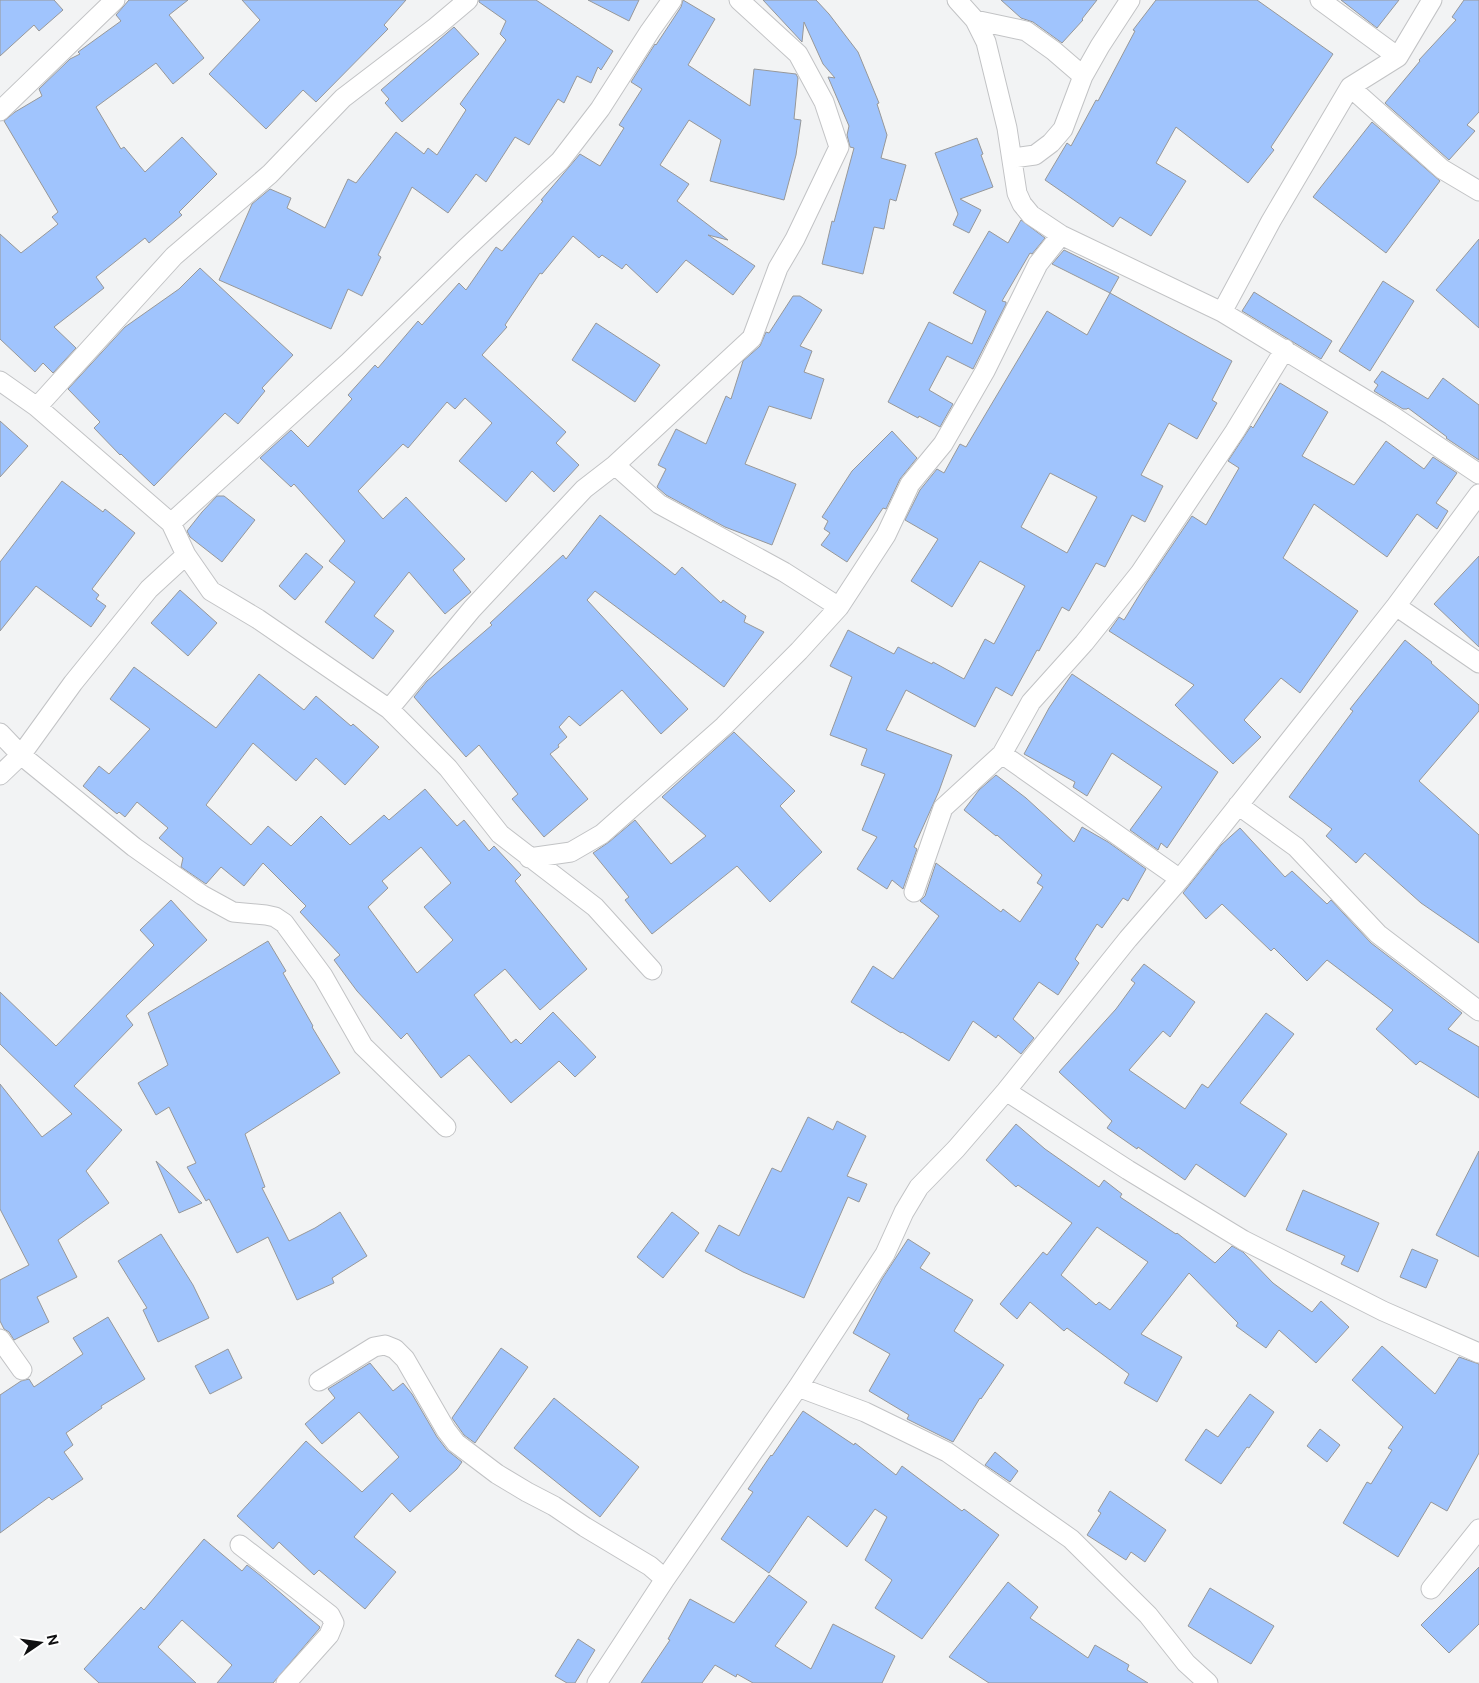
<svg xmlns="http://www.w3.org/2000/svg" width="1479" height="1683" font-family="'Public Sans',sans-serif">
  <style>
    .building { fill: #a0c4fd; stroke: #979899; fill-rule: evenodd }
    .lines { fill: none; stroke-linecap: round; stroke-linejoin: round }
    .minor-casing { stroke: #c2c3c5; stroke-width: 21 }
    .minor { stroke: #fff; stroke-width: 19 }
  </style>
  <rect width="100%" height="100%" fill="#f2f3f4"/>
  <!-- building -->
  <path class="building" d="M0,0H54L63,10L39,31L34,25L0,56Z
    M129,0H188L169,15L204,58L173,84L156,63L96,107L121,149L124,147L145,172L182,137L217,174L179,212L182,215L149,243L145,238L96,277L104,288L54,327L76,348L53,373L43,363L35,372L0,339V234L21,253L58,224L52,217L58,212L4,121L15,112L42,96L39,89L70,59L80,54L78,52L121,21L116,15Z
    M242,0H406L384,25L388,29L316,102L303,90L266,129L209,74L260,20Z
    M479,0H536L613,51L601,70L598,67L591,83L577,76L564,103L558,99L529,145L515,137L486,182L476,174L448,213L412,187L378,255L381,257L362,296L348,289L331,329L219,280L252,204L270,189L291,198L287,208L325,228L348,179L356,183L396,132L424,154L428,148L437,155L466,110L460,104L506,40L500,34L506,21L479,2Z
    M588,0H639L629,21Z
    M683,0L715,19L688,65L750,106L754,69L796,74L798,78L794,119L801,120L796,155L784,200L710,181L721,140L689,120L660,165L689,184L677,201L728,240L708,235L755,266L733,295L686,260L657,293L626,264L622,269L602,255L599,258L573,236L542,274L540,273L505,325L507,327L482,355L566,432L556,443L579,465L554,492L532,471L506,502L459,461L492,423L465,398L455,409L447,402L408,448L403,444L358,491L383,519L406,497L465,559L453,570L471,592L445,614L409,572L374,616L394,631L373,659L325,622L355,582L329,561L345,541L294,484L291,487L260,458L291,430L308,447L352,399L348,395L375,365L378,368L418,321L422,325L459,283L466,290L496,247L502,251L543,201L541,200L580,154L600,166L624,128L619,125L642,89L631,82L655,44L656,45L681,7Z
    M763,0H816L829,14L858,52L879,103L877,104L887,135L881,158L906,165L896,201L890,199L884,229L874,227L863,274L822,264L832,221L834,222L854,148L850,147L847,135L849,126L828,77L835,78L823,64L804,22L802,42Z
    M1001,0H1097L1082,19L1083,20L1062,43L1033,22L1021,18Z
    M1156,0H1257L1333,54L1271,147L1274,150L1248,183L1176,127L1156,163L1186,181L1151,236L1120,217L1113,227L1045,180L1067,143L1071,146L1096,100L1098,101L1135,31L1133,30Z
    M1341,0H1399L1377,28Z
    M1464,0H1479V112L1467,125L1475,131L1449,160L1385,103L1420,61L1419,60L1456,20L1452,17Z
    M454,27L479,54L402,122L385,103L389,99L381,90Z
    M1372,122L1440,181L1386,253L1313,197Z
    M977,138L983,154L981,155L993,187L960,199L981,210L969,233L953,225L958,214L935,153Z
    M1021,220L1045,238L1032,254L1030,253L1002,301L1006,302V304L973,369L947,356L929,390L953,404L940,427L919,416L918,418L888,402L929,322L972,344L986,311L953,293L989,231L1008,243Z
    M1479,239V328L1436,290Z
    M1064,250L1119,277L1110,293L1052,264Z
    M200,268L293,355L262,388L265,391L238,424L225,413L154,486L121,454L120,455L94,428L100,422L68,389L125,327L179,289Z
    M1383,281L1414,301L1370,371L1339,351Z
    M1254,292L1332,341L1321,359L1242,311Z
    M1110,293L1232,361L1212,400L1217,403L1197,439L1169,423L1141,475L1163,486L1145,522L1132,515L1105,567L1096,563L1069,611L1062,607L1039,651L1037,650L1012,696L996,687L975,727L906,690L886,730L952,755L939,791L914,847L917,849L903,889L892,880L887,889L857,869L877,837L862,830L885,774L861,765L867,749L830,735L852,677L830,666L848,630L894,654L898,647L932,664L933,662L964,679L985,639L994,644L1025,586L980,561L952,607L911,581L938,539L905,520L920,490L937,469L944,473L960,444L966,447L1047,311L1087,335ZM1050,473L1097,497L1067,553L1021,527Z
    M793,296H800L822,310L800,346L812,351L804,372L824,379L811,419L769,406L745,464L796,484L772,545L725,527L666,495L657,487L666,469L658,465L676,429L706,444L726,396L731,399L743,361L760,346L766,332L769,333Z
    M596,323L660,365L635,402L572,360Z
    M1382,371L1428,399L1443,378L1479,405V460L1446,438L1447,437L1408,408L1407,409H1403L1374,391L1378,385L1374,382Z
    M1280,383L1328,412L1302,456L1354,485L1386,441L1424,469L1433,457L1457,473L1436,503L1448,511L1437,529L1417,514L1387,557L1314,504L1283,558L1358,611L1300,693L1281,678L1244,720L1261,737L1233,764L1175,705L1194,685L1109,631L1119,617L1124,620L1146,584L1192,516L1206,525L1239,468L1228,461L1251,426L1253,428Z
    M0,421L28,446L0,477Z
    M892,431L917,458L900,479L886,509L883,508L847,562L821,545L830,533L824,529L828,521L822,517L852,471Z
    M62,481L103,512L105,509L135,533L92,589L99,595L96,599L106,606L91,627L36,586L0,631V562Z
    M217,496H224L255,520L222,562L190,537L187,531L202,512Z
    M600,515L675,575L682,567L721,603L723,600L746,616L744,622L764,632L724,687L595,591L587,600L688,709L661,734L622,690L580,726L569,716L559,727L567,737L558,745L559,747L550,754L588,799L544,837L512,799L518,794L479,745L466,757L414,697L427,681L492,625L490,623L563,555L566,559Z
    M306,553L323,567L295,600L279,586Z
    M1479,556V647L1434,604Z
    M180,590L217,623L188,656L151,623Z
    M1405,640L1432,662L1431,663L1479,705V711L1419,781L1479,835V943L1421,903L1365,853L1356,863L1326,836L1332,829L1289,797L1353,711L1350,709Z
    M134,667L216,728L259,674L304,710L316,696L351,726L353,724L379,747L345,785L316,758L296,781L253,743L206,805L251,845L268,826L291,846L321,816L350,845L384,815L389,820L425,789L457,826L464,820L489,851L494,846L521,875L515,881L587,969L540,1010L505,969L474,995L511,1043L516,1039L521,1044L553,1012L596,1057L575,1077L559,1061L511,1103L469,1055L441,1078L407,1033L401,1039L357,991L334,960L340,955L300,912L306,906L263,863L244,886L221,867L206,884L181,867L183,858L159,838L168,828L137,802L125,817L119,812L117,814L83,786L99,766L109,774L150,729L110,699ZM421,847L451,883L424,907L453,940L417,973L368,907L388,888L382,881Z
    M1072,674L1218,772L1167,848L1161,843L1158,850L1130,830L1162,787L1112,753L1087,796L1073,787L1075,782L1024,754L1049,708Z
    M734,732L795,791L780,806L822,852L770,902L737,866L652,934L625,900L629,897L593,853L609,842L635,820L671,864L706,836L662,797Z
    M996,775L1026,798L1074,842L1082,827L1108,842L1146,869L1128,901L1123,898L1102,928L1097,924L1075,959L1079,963L1058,995L1039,982L1013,1019L1034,1038L1021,1054L998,1035L996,1038L973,1021L949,1061L902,1032L901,1033L851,1002L873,966L893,979L939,916L920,901L925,896L936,863L1001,912L1003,909L1020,922L1043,887L1037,883L1042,875L997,835L996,836L964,810L979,790Z
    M1240,828L1285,877L1292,871L1327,904L1331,900L1371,943L1462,1013L1448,1029L1479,1047V1098L1420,1061L1416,1065L1376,1029L1393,1010L1327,960L1307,981L1274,948L1271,951L1222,904L1206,919L1183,893L1221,845Z
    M171,900L207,940L126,1016L133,1025L74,1086L122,1130L86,1171L109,1203L58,1240L77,1277L37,1297L49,1322L14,1340L9,1332L4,1329L0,1321V1280L29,1265L0,1209V1084L42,1137L72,1114L0,1044V992L56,1046L154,945L140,930Z
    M268,941L286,971L283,973L313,1026L312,1027L340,1073L245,1134L265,1187L262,1188L289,1241L315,1228L340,1212L367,1256L332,1278L334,1283L297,1300L268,1237L237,1253L209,1199L206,1201L187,1167L196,1163L169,1107L156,1115L138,1083L168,1065L148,1013Z
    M1144,964L1195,1002L1170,1037L1163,1031L1129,1070L1185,1109L1202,1084L1208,1088L1266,1013L1294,1034L1240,1103L1287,1134L1245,1197L1196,1164L1185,1180L1138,1147L1137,1149L1107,1128L1112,1121L1059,1072L1116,1009L1135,983L1131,980Z
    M808,1117L833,1130L837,1121L866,1136L847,1176L867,1184L859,1202L848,1197L804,1298L743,1272L705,1251L719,1225L739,1236L772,1168L781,1172Z
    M1016,1124L1045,1149L1099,1187L1104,1180L1122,1194L1120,1197L1176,1234L1177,1233L1215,1263L1232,1246L1243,1252L1273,1283L1312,1312L1321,1301L1349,1327L1316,1363L1279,1330L1266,1348L1236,1326L1238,1323L1189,1273L1141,1334L1182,1357L1157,1402L1124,1383L1129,1374L1067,1328L1064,1331L1030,1302L1017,1319L1000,1304L1043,1252L1047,1255L1072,1223L1018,1185L1016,1187L986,1160ZM1097,1227L1148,1262L1110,1310L1099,1302L1096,1305L1061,1275Z
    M1479,1151V1257L1436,1235Z
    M156,1161L202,1203L179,1213Z
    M1303,1190L1379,1223L1358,1272L1341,1264L1345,1256L1286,1230Z
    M672,1212L699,1233L663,1278L637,1257Z
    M161,1234L193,1285L209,1318L158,1342L143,1310L147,1308L118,1261Z
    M908,1239L930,1253L920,1268L973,1300L954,1331L1004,1365L981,1399L980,1398L953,1442L907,1419L909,1415L869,1391L890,1354L853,1333L882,1279Z
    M1412,1249L1438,1260L1426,1288L1400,1277Z
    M108,1317L145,1379L101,1406L102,1408L66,1433L73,1445L64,1452L83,1479L52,1500L49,1497L0,1533V1395L21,1381L29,1379L34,1387L83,1354L73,1338Z
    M1382,1346L1435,1394L1459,1357L1479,1364V1453L1447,1511L1431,1502L1398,1557L1343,1523L1367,1482L1371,1484L1392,1450L1388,1448L1403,1427L1352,1380Z
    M501,1348L528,1367L475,1443L464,1435L452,1418Z
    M228,1349L242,1378L210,1394L195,1366Z
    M370,1363L393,1391L403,1383L412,1394L437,1437L447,1450L462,1462L457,1469L410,1512L392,1493L354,1537L396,1572L365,1609L319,1570L314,1575L279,1542L273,1549L237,1516L306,1441L362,1492L399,1457L359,1412L322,1444L305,1424L335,1398L328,1389Z
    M1250,1394L1274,1412L1249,1448L1247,1447L1221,1484L1185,1460L1206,1429L1218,1437Z
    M554,1398L639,1467L600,1517L514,1448Z
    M803,1411L854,1445L855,1443L896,1475L902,1466L962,1511L964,1509L999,1535L922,1639L875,1608L892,1580L865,1560L887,1517L875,1509L847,1547L808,1516L769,1573L721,1539L753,1492L748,1489L771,1455L772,1456Z
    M1320,1429L1340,1445L1327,1462L1307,1446Z
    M995,1452L1018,1471L1010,1482L985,1465Z
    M1110,1491L1166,1530L1145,1562L1131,1552L1126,1560L1087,1535L1101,1513L1098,1511Z
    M204,1539L242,1571L247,1565L261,1576L320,1627L319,1629L273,1683H217L232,1665L182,1620L158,1647L196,1683H99L84,1669L141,1607L144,1610Z
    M1479,1567V1624L1449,1653L1421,1625Z
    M769,1575L807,1602L775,1646L811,1669L833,1624L895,1656L882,1683H753L737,1674L736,1677L715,1665L702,1683H641L670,1640L668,1639L690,1599L734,1623Z
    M1008,1582L1038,1607L1030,1618L1088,1658L1095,1645L1129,1665L1127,1670L1148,1683H989L949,1657Z
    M1210,1588L1274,1626L1251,1664L1188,1626Z
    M578,1639L595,1650L575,1683H567L555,1676Z"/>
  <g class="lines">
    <!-- minor casing -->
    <g class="minor-casing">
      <path id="minor" d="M957,0L975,20L986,42L1007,128L1017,193L1022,204L1031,215L1061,235L1222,312L1391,415L1479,474
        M1320,0L1398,57
        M975,20L1026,31L1054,51L1083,76
        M1350,87L1442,169L1479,191
        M0,111L115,0
        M1013,158L1035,155L1051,143L1063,129L1083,76L1100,46L1130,0
        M1222,312L1271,221L1350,87L1398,57L1432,0
        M0,381L37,407L171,523L186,555L211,591L258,619L389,709L448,768L500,834L595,907L652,970
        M37,407L174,256L270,174L343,98L436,27L468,0
        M615,465L659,504L784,572L839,607
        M171,523L349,362L464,250L560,161L600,109L650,31L672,0
        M1396,606L1479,663
        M389,709L472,609L584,489L615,465L752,338L778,268L795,239L839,147L824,102L798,54L739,0
        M0,733L21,755L134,847L202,895L233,912L266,915L275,917L284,923L323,976L363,1046L446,1127
        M1002,754L1180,879
        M0,775L21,755L73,683L149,589L186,555
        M1238,805L1296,847L1378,934L1479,1011
        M529,858L571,852L602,834L724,726L799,651L839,607L886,535L910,484L943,444L985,371L1038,264L1061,235
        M914,892L943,808L1002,754L1031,702L1084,643L1140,573L1235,431L1285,349
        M1006,1091L1128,1170L1243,1240L1383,1311L1479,1353
        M0,1339L22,1370
        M319,1381L374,1347L385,1345L395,1349L405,1359L446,1430L456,1443L497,1474L527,1492L554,1506L585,1527L650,1566L665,1579
        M798,1387L865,1412L947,1452L1071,1539L1148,1615L1186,1663L1208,1683
        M240,1545L330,1615L334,1623L329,1635L286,1683
        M1431,1589L1479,1529
        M597,1683L665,1579L798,1387L885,1254L904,1212L919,1187L956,1149L1006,1091L1128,939L1180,879L1396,606L1479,494"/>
    </g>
    <!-- minor -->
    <use href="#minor" class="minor"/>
  </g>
  <!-- north arrow -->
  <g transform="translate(40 1643) rotate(77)" stroke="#ffffff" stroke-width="4" paint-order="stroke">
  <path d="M0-4L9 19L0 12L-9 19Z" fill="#101011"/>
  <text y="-8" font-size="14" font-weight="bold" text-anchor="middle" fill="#101011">N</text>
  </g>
</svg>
